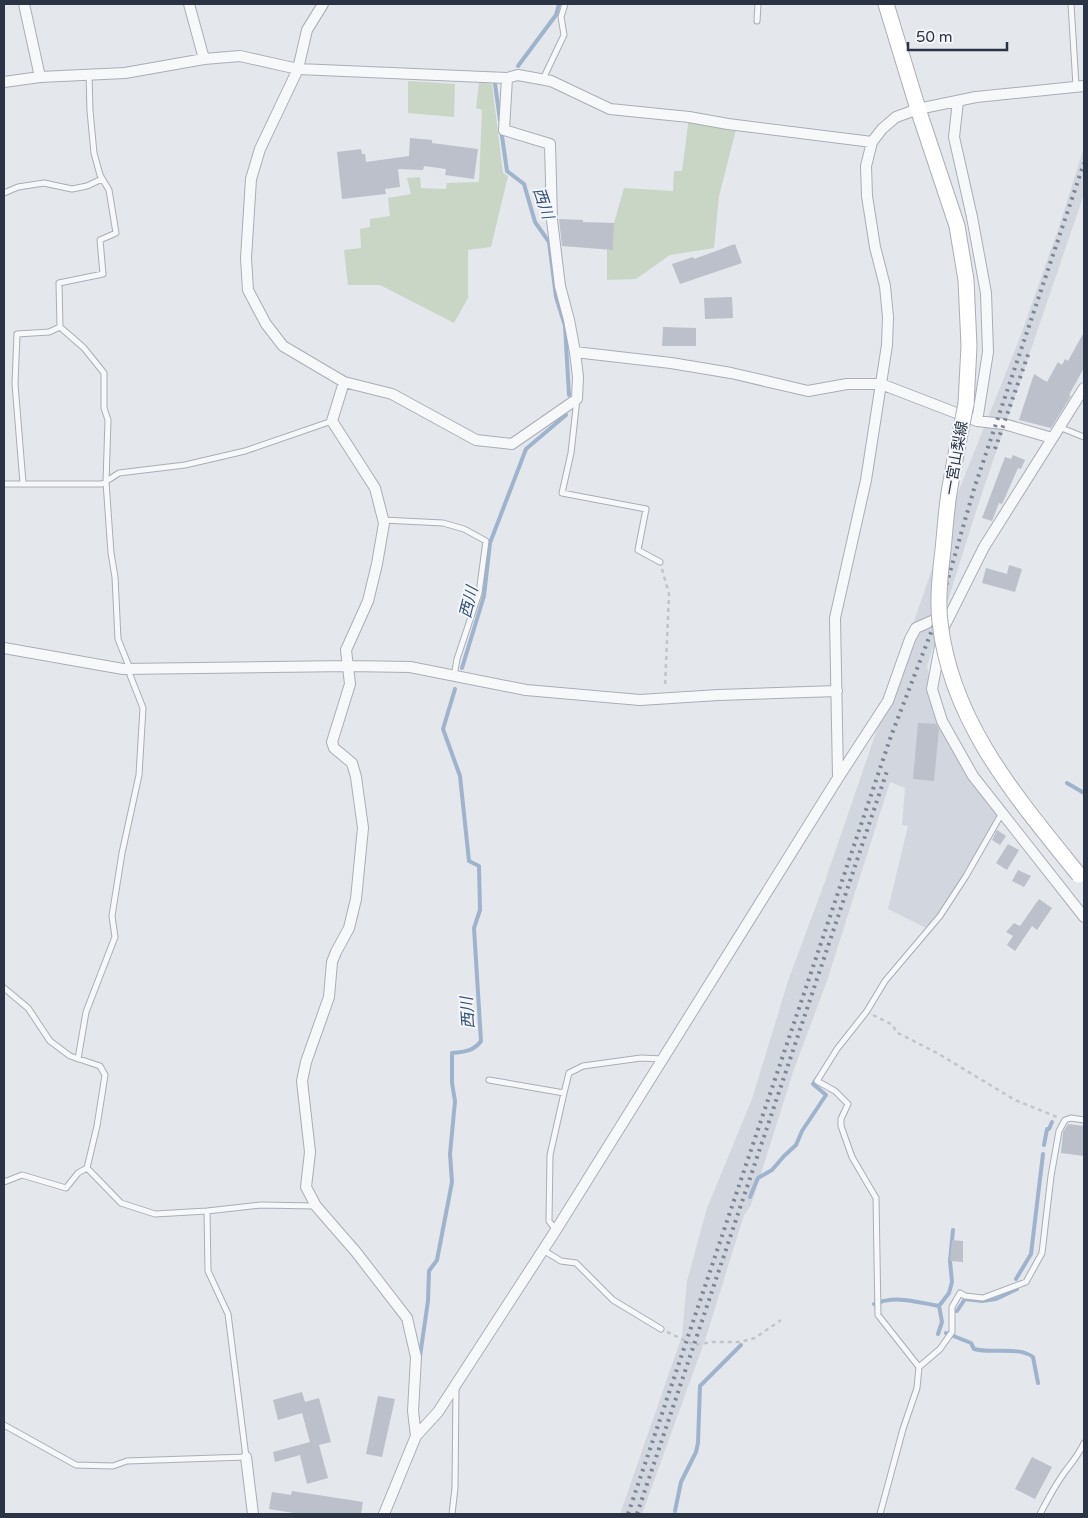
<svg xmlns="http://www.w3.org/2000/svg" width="1088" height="1518" font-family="'Varela Round','Noto Sans JP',sans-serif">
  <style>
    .built { fill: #d2d6de }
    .green { fill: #c9d6c5 }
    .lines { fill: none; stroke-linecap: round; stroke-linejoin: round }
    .stream { stroke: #9fb4cc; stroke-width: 4 }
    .building { fill: #bbc0ca }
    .service-casing { stroke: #a9aeb7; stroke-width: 7 }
    .minor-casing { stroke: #a9aeb7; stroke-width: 12 }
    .secondary-casing { stroke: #a9aeb7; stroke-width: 17 }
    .path { stroke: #c2c5cb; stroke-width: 2.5; stroke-dasharray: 4 4; stroke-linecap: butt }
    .service { stroke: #f7f8fa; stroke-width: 5 }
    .minor { stroke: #f7f8fa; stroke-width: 10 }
    .secondary { stroke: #fff; stroke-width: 15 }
    .rail { stroke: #7d8696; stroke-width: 4; stroke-dasharray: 2.5 5; stroke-linecap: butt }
    .secondary-bridge-casing { stroke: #a9aeb7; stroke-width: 17; stroke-linecap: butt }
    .secondary-bridge { stroke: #fff; stroke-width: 15 }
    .labels { text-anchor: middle; stroke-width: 4; stroke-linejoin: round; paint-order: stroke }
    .street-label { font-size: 15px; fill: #2b3445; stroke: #f4f6f9 }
    .water-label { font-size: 16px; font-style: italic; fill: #34527a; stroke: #f4f6f9 }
  </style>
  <rect width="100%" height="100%" fill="#e4e7ec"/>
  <!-- built -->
  <path class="built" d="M1084,147V194L980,499L927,666L932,689L943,722L1002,812L966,876L928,929L888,909L908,826L902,825L905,788L890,782L827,981L794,1069L751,1205L744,1215L706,1337L642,1514H620L682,1336L687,1281L707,1208L752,1099L788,981L823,887L959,490L1019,340L1059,227Z"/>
  <!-- green -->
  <path class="green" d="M408,81L455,84L454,117L408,113Z
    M479,82L492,84L503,173L508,176L491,247L468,250V298L454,323L380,285H348L344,250L361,248L360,229L370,227V219L390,216L388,198L411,194L407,178L420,177L421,188L446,189L447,183L479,182L482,110L476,108Z
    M689,117L736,130L719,196L714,248L670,255L636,279L607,280V249H613L614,223L624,188L673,191L674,171H682Z"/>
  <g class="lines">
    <!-- stream -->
    <path class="stream" d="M518,66L556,15L559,4
      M495,84L500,120
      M501,129L507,171L524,184L535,222L549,242L556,297L565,326L569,395
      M462,668L484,596L490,543L526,449L566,415
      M1067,783L1084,793
      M1044,1145L1047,1129H1049L1052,1122
      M750,1197L758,1178L772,1170L784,1156L796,1145L802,1131L826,1095L813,1084L817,1078
      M1016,1279L1031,1254L1043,1154
      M874,1304C897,1295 915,1302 939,1306L949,1293L952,1282L950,1261L953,1230
      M957,1311L965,1299L982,1301L996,1299L1017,1289
      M946,1333L971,1343L974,1349C991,1354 1019,1346 1033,1357L1038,1383
      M938,1334L942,1322L939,1306
      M420,1356L428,1301L429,1271L437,1260L452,1182L450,1154L455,1101L452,1083V1053C464,1052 474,1051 481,1041L474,928L480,910L479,866L469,861L460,776L443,729L455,689
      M675,1511L681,1482L696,1452L698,1443L700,1386L741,1345"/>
  </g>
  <!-- building -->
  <path class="building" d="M410,138L432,140V143L478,149L474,179L445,175L446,169L424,166L423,170L398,169L400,187L385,189L386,194L342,199L337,152L361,149L362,154H365L366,162L409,156Z
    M559,219L583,220V222L614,223L613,250L562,246Z
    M735,244L742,263L680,284L672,264L693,257L694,259Z
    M732,297L733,318L705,319L704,298Z
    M663,327L696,328V346H662Z
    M1084,332V368L1069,395L1071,396L1051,428L1019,420L1034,374L1047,382L1058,362L1062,365L1065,359L1068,361Z
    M1013,455L1025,460L1021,469L1018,468L1002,504L999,503L992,521L982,518L1005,457L1011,459Z
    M1009,565L1022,569L1015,592L982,583L986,568L1007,574Z
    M918,723L936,724L939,729L934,781L913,779Z
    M997,830L1006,836L1000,845L992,840Z
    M1008,844L1019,850L1007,870L996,863Z
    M1018,870L1031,876L1024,887L1012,881Z
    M1039,899L1052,908L1037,930L1032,926L1015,951L1007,945L1013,936L1006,932L1014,923L1020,926Z
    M1068,1124L1084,1126V1156L1061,1153L1063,1132Z
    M952,1240L963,1241V1262L950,1261Z
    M302,1392L305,1402L319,1398L331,1442L319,1445L328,1478L307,1484L300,1455L275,1462L273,1452L310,1442L302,1413L278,1420L273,1400Z
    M378,1396L395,1399L382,1457L366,1454Z
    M1032,1457L1052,1467L1035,1499L1015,1489Z
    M292,1491L363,1502L361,1514H300L269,1509L272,1492L291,1495Z"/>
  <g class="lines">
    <!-- service casing -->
    <g class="service-casing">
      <path id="service" d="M1071,4L1076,86
        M757,21L758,4
        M543,79L564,35L561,17L565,4
        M4,193L18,187L44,183L72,189L87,186L102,179
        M577,399L571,453L562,493L646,509L638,550L660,562
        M1059,427L1084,437
        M23,483L15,384L17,334L49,332L60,327
        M4,484H102L119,473L185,465L245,451L332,421
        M383,520L443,523L464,529L486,541L479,593L457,659L454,676
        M4,988L28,1008L50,1041L70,1056L100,1066L105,1075L97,1126L87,1168L121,1203L155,1214L207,1211L261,1205L315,1206
        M78,1059L86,1012L115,937L112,916L122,853L139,775L143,708L130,675V669L118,639L115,577L111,553L106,482L108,420L104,408V373L84,348L60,327L59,283L103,274L100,240L116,233L109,190L100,175L94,153L90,111L89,74
        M489,1080L564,1093L550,1155L549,1221L556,1230
        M564,1093L569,1073L583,1066L641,1058L663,1059
        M4,1182L22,1175L66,1188L78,1173L87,1168
        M543,1250L561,1261L576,1263L613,1300L661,1329
        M919,1367L940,1349L952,1332V1307L960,1293L965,1296L983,1298L1026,1282L1042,1253L1051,1176L1059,1131L1065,1120L1071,1118L1084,1120
        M4,1425L76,1465L113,1466L127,1461L246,1457L228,1314L208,1271L207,1211
        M452,1514L455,1488L456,1387
        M880,1514L903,1429L917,1388L919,1367L878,1315L876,1198L852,1157L841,1126V1119L848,1104L835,1091L817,1081L837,1049L867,1011L885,981L940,916L966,876L1002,813
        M1040,1514C1048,1499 1056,1483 1067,1469C1074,1460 1079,1454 1084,1443"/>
    </g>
    <!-- minor casing -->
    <g class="minor-casing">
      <path id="minor" d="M24,4L40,77
        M189,4L204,59
        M323,4L307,30L298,69L260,149L251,179L246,258L248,290L266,324L283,346L344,382L392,394L476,440L512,444L577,399L578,377L575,352L569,320L560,286L552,220L550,144L504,130L507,78
        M4,82L40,77L125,73L204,59L240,56L298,69L507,78L518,75L551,81L610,109L689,117L728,124L872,142
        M958,101L954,137L972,217L986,293L988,352L977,421
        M575,352L671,363L731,373L808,391L847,384H881L977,421L1004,424L1052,438
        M344,382L332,421L375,488L384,523L377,564L368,601L346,650L350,684L332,742L334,748L352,763L356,777L363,828L356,899L349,928L336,952L332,962L329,997L306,1062L302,1081L310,1152L306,1187L316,1206L356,1252L407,1318L416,1357L413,1411L416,1436
        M944,627L984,547L1084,388
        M941,641L932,689L942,721L973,776L1084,917
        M4,648L123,669L348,666L410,667L526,690L640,700L718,695L837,691
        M838,777L835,618L866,480L887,345L888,317L885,286L875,247L867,196L866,166L872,142L882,129L896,117L918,109L976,97L1084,86
        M246,1457L253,1514
        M384,1514L416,1436L438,1412L556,1230L838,778L888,701L910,639L916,628L943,616"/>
    </g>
    <!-- secondary casing -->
    <g class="secondary-casing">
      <path id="secondary" d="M886,4L918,109L957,226L966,280L969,346L966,404"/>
    </g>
    <!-- path -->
    <path class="path" d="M662,569L669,594L665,687
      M873,1015L893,1025L896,1032L937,1053L1015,1100L1057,1117
      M667,1332L694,1345L712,1342H740L755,1338L781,1320"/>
    <!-- service -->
    <use href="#service" class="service"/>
    <!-- minor -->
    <use href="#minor" class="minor"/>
    <!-- secondary -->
    <use href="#secondary" class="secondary"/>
    <!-- rail -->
    <path class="rail" d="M995,449L1029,352
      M628,1514L891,736L937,617L974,489L1084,163
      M637,1514L887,771"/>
    <!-- secondary-bridge casing -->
    <g class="secondary-bridge-casing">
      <path id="secondary-bridge" d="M966,404C960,434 954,463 949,493C946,512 945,531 943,550C940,573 937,599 940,622C951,723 1018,799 1079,875"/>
    </g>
    <!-- secondary-bridge -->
    <use href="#secondary-bridge" class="secondary-bridge"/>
  </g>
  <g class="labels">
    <!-- street labels -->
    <g class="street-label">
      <text transform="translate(956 458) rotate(-80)" y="5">一宮山梨線</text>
    </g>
    <!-- water labels -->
    <g class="water-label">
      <text transform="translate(544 203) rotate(71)" y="6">西川</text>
      <text transform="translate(468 602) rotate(-76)" y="6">西川</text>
      <text transform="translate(467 1013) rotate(-94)" y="6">西川</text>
    </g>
  </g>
  <!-- border -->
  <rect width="1088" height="1518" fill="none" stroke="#2b3445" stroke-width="10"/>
  <!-- scale -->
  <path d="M908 42v8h99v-8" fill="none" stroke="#2b3445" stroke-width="2.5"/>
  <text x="916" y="42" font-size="15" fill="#2b3445" stroke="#f4f6f9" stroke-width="4" paint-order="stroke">50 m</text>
</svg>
